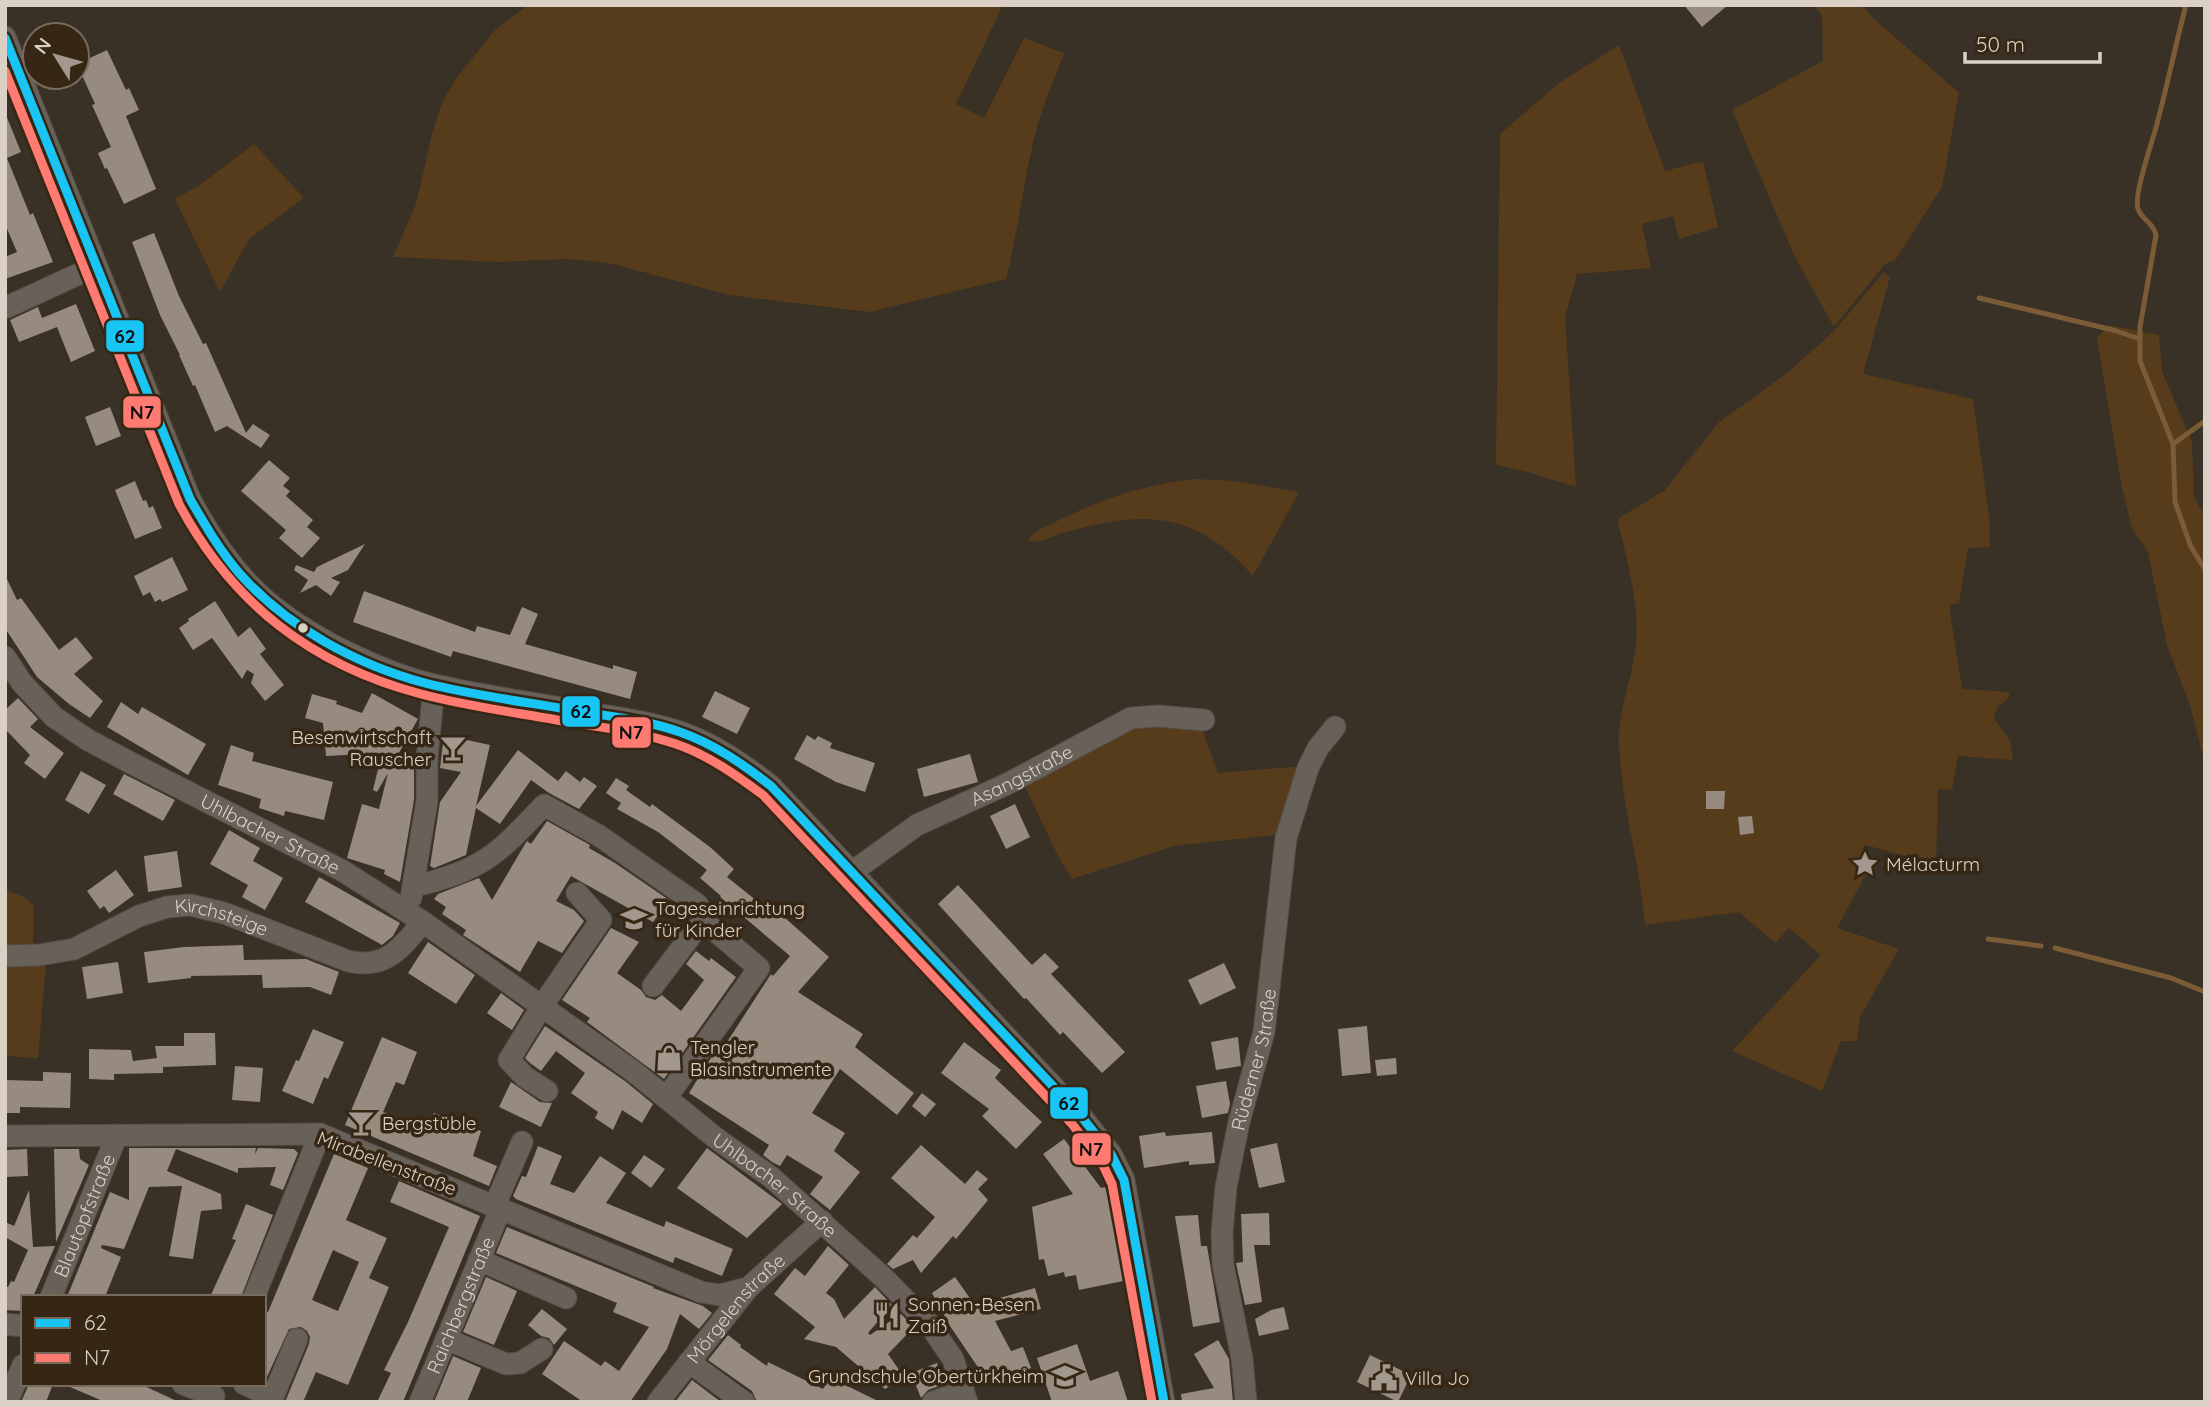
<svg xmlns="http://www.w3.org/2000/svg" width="2210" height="1407" font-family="Quicksand,sans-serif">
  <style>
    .green { fill: #573c1b }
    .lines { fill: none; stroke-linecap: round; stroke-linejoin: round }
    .stream { stroke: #7c5c37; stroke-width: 5 }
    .building { fill: #978b7f; fill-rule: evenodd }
    .minor-casing { stroke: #544c43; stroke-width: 23 }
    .minor { stroke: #68615a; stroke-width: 21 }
    .bus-1-casing { stroke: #362715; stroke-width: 14 }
    .bus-2-casing { stroke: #362715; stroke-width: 14 }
    .bus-1 { stroke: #18c5f4; stroke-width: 9 }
    .bus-2 { stroke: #ff7b71; stroke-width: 9 }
    .bus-dot { fill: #dad0c5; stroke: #362715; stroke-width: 2.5 }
    .labels { text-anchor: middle; stroke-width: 7; stroke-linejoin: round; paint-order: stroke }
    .poi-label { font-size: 19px; fill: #dad0c5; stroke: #362715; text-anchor: start }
    .street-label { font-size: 19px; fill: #dad0c5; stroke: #362715 }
    .line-badge { stroke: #362715; stroke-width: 2.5 }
    .pale-badge-label { font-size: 19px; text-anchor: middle; font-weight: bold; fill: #111 }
  </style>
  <rect width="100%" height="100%" fill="#393026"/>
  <!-- green -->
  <path class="green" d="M528,5H1003L956,104L984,118L1024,38L1064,53C1054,80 1042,107 1035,135C1023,183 1018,232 1006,279L869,312L729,295L617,265L592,261L565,259L498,262L393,257L416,204L432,134L442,103L455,80L495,30Z
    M1813,5H1862L1872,17L1959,93L1942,187L1896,259L1885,264L1834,327L1795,257L1732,110L1823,61L1822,15Z
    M1619,45L1665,171L1703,161L1718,227L1679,239L1673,216L1642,224L1651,268L1577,274L1565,317L1576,487L1528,472L1496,465L1500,134L1559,83Z
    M254,144L304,198L249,239L220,292L175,199L200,185Z
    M1884,272L1890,277L1863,374L1973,399L1989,516L1990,547L1968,548L1959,603L1949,605L1962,689L2009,692V698L1998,706L1993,717L2010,741L2013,760L1958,756L1952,790L1938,789L1936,865L1866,845L1865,876L1837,928L1899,949L1860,1017L1857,1041H1841L1822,1091L1732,1051L1821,955L1789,928L1775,943L1739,912L1645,925C1640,865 1622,806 1619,746C1617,712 1632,680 1636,646C1640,603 1627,563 1618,521L1619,518L1664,491L1719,422L1786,374L1833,332Z
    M2108,325L2159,335L2162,371L2192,442L2194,497L2205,516V764L2190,705L2167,645L2148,552L2132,529L2122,487L2097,338Z
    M1195,479L1235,481L1299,492L1253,576C1195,510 1144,510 1063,533C1052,536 1038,545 1028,540C1034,531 1045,527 1055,522C1099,500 1145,484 1195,479Z
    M1131,723L1200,724L1218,773L1304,766L1283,834L1174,846L1072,879L1057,854L1023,782Z
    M5,890L24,897L34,906L33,949L5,947Z
    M5,963H46L38,1058L5,1056Z"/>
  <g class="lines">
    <!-- stream -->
    <path class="stream" d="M2186,5C2176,43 2168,82 2158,120C2154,138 2133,194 2138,209C2141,219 2154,223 2156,235L2140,327V361L2173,444L2175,502L2191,547L2205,569
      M1979,298L2113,330L2140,339
      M2173,444L2205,421
      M1988,939L2041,946
      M2055,948L2171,978L2205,992"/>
  </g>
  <!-- building -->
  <path class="building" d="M1684,5H1728L1702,27Z
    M107,50L126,90L129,88L139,110L126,116L156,189L124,204L107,168L105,169L98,153L111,147L92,105L95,104L77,64Z
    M6,115L21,152L7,158L30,215L33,213L53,262L5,279V257L17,252L5,224Z
    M154,233L179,296L203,344L206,343L246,433L253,424L270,435L261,448L227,426L215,432L195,385L193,386L179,355H180L160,315L132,242Z
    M76,304L95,351L71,362L57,327L19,342L10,320L38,307L42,318Z
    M110,407L121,436L96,446L85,417Z
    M269,460L290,478L283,486L290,491L286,496L313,520L307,527L320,538L302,558L279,538L286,530L241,491Z
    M135,481L143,501L146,500L149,508L153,506L162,528L135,539L115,490Z
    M365,544L348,570L331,578L340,582L331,596L316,585L300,593L308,580L294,570L296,565L314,572L317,567Z
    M172,557L188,590L162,602L160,599L155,602L150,592L143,596L134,576Z
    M5,575L17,600L21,598L59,650L76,637L93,658L74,674L103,701L90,718L69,704L37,677L5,628Z
    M364,591L475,632L477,626L510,635L522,607L538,614L525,644L613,669V665L637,672L630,699L453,651L451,657L353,622Z
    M215,601L238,637L250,627L266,649L260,654L284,685L265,701L251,683L254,674L247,670L242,679L212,638L193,650L179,628L189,621L188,619Z
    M715,691L750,708L737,734L702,717Z
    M372,693L418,719L396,758L414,762V800L400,882L384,874L385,870L347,858L362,804L379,809L388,773L377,792L373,790L382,753L326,756L323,723L305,718L312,694L337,701L336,704L362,713Z
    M18,698L38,719L30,727L64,753L45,779L24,763L30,755L5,729V710Z
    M121,702L138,714L142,707L206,744L188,775L107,727Z
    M444,735L490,745L476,806L518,750L558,781L566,771L580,782L584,777L597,786L579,809L549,793L531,780L500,824L476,808L466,855L434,868L430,866L440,802L461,772L440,768Z
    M807,735L815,740L818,736L832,743L830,748L875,763L865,792L836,782L794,759Z
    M231,745L254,753L252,761L333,782L324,820L285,811L284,816L259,808L261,799L218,785Z
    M970,754L978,782L924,797L917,769Z
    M81,771L106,785L89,814L65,800Z
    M124,774L175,800L163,821L113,794Z
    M616,778L629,786L626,790L650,807L652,804L710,847L734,869L727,877L762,905L766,901L829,957L798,992L863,1034L855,1047L914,1093L897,1115L840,1069L812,1113L845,1133L834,1151L860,1172L830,1210L810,1194L823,1177L787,1155L780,1166L772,1162L763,1155L769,1145L689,1093L714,1053L718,1056L771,974L773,976L790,956L720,897L721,896L700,878L707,870L658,832L617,809L621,803L606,793Z
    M1706,791H1725L1724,809H1706Z
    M1015,804L1030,837L1006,849L990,816Z
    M1752,816L1754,833L1740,835L1738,817Z
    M547,821L590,845L589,848L615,863L669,900L653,922L571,876L556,901L574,910L584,921L562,953L538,941L520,972L463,935L466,930L442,914L446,907L434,899L438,894L479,878L492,900L525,844L527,841L531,844Z
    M229,830L260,848L253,861L283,878L265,910L242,897L248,885L210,864Z
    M177,851L182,887L148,892L144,856Z
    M116,870L134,895L109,913L104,906L100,909L87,891Z
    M319,877L400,923L393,936L382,945L305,902Z
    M958,885L1032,965L1045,953L1059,967L1051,974L1125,1052L1102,1073L1063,1032L1060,1035L1026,998L1024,999L938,904Z
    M611,928L639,942L617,973L641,990L646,997L655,1000L662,995L681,1011L704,980L686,964L696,951L709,961L711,958L736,977L664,1079L587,1022L590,1018L562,1000Z
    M428,942L475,975L456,1004L408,973Z
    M243,945L244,960L306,959L339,972L331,995L310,987L263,988L262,975L191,976V978L148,983L144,952L184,947Z
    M118,962L123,993L87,999L82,967Z
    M1224,963L1236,988L1200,1005L1188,980Z
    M501,993L524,1010L512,1030L487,1013Z
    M545,1026L625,1081L653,1104L642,1123L622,1110L613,1130L595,1118L598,1112L571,1093L585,1073L556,1051L541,1071L530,1063L525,1058Z
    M1367,1026L1371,1073L1342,1076L1338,1029Z
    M313,1029L344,1042L328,1079L324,1077L313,1104L282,1091L296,1060L299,1061Z
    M184,1033H215L216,1065L163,1067V1073L114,1074V1080L89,1079V1049L131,1050L133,1061L157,1058L155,1046H184Z
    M382,1037L417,1052L404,1085L396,1082L383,1112L427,1129L434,1113L481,1131L473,1156L497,1166L489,1186L345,1125Z
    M1238,1037L1241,1066L1216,1070L1211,1042Z
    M964,1042L1001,1070L995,1078L1042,1122L1016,1149L982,1116L989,1109L941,1073Z
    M1396,1058L1397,1074L1377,1076L1375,1060Z
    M235,1066L263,1068L260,1102L232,1100Z
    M43,1072L71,1073L70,1108L20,1107V1113H5V1080L43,1081Z
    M1226,1081L1230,1104L1228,1113L1202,1118L1196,1086Z
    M511,1082L540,1102L552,1103L541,1127L499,1107Z
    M922,1093L936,1104L925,1117L912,1106Z
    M1165,1132L1166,1136L1212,1132L1215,1163L1189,1165V1161L1144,1168L1139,1136Z
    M1064,1139L1101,1188L1105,1187L1119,1228L1128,1280L1079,1290L1076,1275L1065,1277L1064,1272L1048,1276L1044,1259L1039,1260L1032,1207L1073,1194L1043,1154Z
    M1277,1143L1285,1182L1259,1188L1250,1149Z
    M921,1145L965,1184L977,1170L988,1179L978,1189L988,1200L956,1239L953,1236L921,1273L913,1260L893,1269L887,1264L913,1235L917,1238L935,1217L891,1178Z
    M538,1146L562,1156L550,1184L574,1193L600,1156L626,1173L606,1203L664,1227L666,1221L733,1249L722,1276L675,1257L673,1263L516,1199L513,1196L522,1176L526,1177Z
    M129,1148H256L255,1154L258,1148L294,1149L298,1153L283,1190L270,1185L276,1167L238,1168V1173L176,1149L167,1171L221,1194L222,1209L201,1211L193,1259L169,1256L182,1186L149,1187L124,1249L102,1245L101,1248L121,1257L105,1297H67L110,1192L129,1200Z
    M707,1148L782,1204L747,1238L677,1188Z
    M27,1149L28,1176L5,1177V1150Z
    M54,1149H79L80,1159L89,1165L56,1242Z
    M334,1154L368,1168L346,1220L387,1238L369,1278L389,1287L348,1385L316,1372L303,1402H285L309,1344L310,1337L307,1331L301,1327L289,1329L266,1379H264V1311L268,1312ZM333,1250L359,1262L338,1311L312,1300Z
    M644,1155L665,1169L651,1188L631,1173Z
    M399,1181L480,1216L403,1402H377L391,1373L384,1370L408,1322L449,1227L390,1202Z
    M29,1190L33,1247L55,1246L33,1297H23V1311L5,1310V1287H8L11,1281L14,1282L28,1250L5,1237V1222L14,1226Z
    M246,1204L273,1215L241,1297H210L236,1240L232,1239Z
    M1269,1213L1270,1245H1254L1262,1302L1245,1305L1236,1263L1243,1262L1241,1214Z
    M1198,1215L1201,1246H1207L1220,1322L1193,1327L1175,1216Z
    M507,1227L654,1287L653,1288L703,1306L712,1313L699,1329L680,1314L667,1349L630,1402H583L542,1374L564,1341L601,1366L605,1361L619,1371L649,1327L613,1312L617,1303L496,1253Z
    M828,1246L849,1265L826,1293L834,1299L844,1319L875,1287L892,1305L868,1333L870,1335L901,1314L914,1327L888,1354L904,1377L885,1389L836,1347L804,1339L815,1327L774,1294L795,1268L805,1276Z
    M486,1277L517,1291L494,1345L463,1332Z
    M955,1277L974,1304L987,1298L989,1301L1035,1288L1041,1309L995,1321L1011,1351L1023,1347L1031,1368L990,1385L950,1326L932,1293Z
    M1284,1307L1289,1329L1259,1336L1255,1319L1271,1310Z
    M542,1309L567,1329L554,1345L549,1338L541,1336L528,1325Z
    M728,1335L741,1345L740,1347L767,1366L768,1362L823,1389L829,1377L880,1402H757L752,1391L708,1360Z
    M1218,1340L1229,1359L1233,1402H1182L1181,1394L1214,1388L1194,1354Z
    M1077,1344L1090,1381L1118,1371L1128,1402H1052L1037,1358Z
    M1370,1355L1411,1375L1398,1402L1357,1382Z
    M453,1356L481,1368L467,1402H434Z
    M937,1363L945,1384L928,1390L921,1398L911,1373Z
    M692,1380L721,1402H675Z
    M29,1384H53L46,1402H21Z
    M63,1384H140L179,1402H105Z"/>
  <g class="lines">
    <!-- minor casing -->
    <g class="minor-casing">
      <g id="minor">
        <path d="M5,37L190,499C231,577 274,618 355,656C380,668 408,679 435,685C478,695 522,701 566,709C604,716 643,720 680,732C714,744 743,764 771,786L1081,1116L1111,1154L1124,1180L1164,1402"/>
        <path d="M5,308L96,266"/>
        <path id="s1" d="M5,657L22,683L54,717L88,740L133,764L343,871L423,922L633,1071L717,1139L771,1177L885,1279L929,1324L953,1359L967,1402"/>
        <path id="s2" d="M852,872L917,825L1007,784L1131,718L1158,716L1204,720"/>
        <path d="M414,886C481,872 499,853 544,805L598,835L697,904L707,924L759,968L667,1097"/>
        <path d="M411,898L427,801V759L434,685"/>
        <path id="s3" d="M5,956L39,955L74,949L139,916L167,907L190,905L224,913L348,961C386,970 401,948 423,922"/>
        <path d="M653,986L696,929L707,924"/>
        <path d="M547,1091L525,1077L509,1060L542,1006L601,920L577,893"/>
        <path d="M5,1136L320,1134L701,1292L720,1295L748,1288"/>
        <path d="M495,1205L522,1142"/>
        <path d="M479,1260L566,1298"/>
        <path id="s4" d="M51,1297L117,1135"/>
        <path d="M254,1297L320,1134"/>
        <path d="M5,1324L23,1326"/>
        <path d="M446,1339L506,1364L520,1363L542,1349"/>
        <path d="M689,1362L744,1402"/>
        <path d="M183,1384L214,1396"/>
        <path d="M244,1384L273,1397L297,1339"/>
        <path d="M7,1402L23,1365"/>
        <path id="s5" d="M420,1402L501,1208"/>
        <path id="s6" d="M658,1402L748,1288L822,1221"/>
        <path d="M933,1402L963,1391"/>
        <path id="s7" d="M1246,1402L1242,1358L1223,1265L1222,1232L1226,1187L1239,1122L1264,1032L1286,838L1308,768L1318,748L1335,727"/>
      </g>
    </g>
    <!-- minor -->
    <use href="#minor" class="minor"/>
    <!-- bus-1 casing -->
    <g class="bus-1-casing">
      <path id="bus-1" d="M5,38L190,499C205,525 220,551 240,574C287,627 357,665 425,683C471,695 519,701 566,709C604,716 643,719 680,732C714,744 743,764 771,786L1081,1116L1111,1154L1124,1180L1164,1402"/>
    </g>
    <!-- bus-2 casing -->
    <g class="bus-2-casing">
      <path id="bus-2" d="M5,71L179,504C232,603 311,665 421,694C466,706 512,712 557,720C597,727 638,731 676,744C708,755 736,775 763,795L1072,1124L1101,1161L1112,1184L1152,1402"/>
    </g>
    <!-- bus-1 -->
    <use href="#bus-1" class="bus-1"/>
    <!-- bus-2 -->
    <use href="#bus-2" class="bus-2"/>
  </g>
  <!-- icons -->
  <defs>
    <g id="bar-bare" transform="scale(2.1)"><path d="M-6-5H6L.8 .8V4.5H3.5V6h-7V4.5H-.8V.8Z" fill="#a2988d" stroke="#362715" stroke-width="2.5" paint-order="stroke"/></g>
    <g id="sight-bare" transform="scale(2.1)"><path d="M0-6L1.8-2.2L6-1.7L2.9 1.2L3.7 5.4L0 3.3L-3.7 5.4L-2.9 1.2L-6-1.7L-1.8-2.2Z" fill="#a2988d" stroke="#362715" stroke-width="2.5" paint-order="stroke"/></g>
    <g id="school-bare" transform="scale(2.1)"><path d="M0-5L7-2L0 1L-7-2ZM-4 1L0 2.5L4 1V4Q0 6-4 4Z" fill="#a2988d" stroke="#362715" stroke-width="2.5" paint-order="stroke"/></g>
    <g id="shop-bare" transform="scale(2.1)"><path d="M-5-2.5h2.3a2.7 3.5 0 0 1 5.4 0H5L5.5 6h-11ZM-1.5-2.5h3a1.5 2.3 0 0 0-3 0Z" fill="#a2988d" stroke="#362715" stroke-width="2.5" paint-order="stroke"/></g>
    <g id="restaurant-bare" transform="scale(2.1)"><path d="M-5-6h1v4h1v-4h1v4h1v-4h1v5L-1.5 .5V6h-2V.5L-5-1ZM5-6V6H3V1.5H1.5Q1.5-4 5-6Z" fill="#a2988d" stroke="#362715" stroke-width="2.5" paint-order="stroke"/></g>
    <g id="civic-bare" transform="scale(2.1)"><path d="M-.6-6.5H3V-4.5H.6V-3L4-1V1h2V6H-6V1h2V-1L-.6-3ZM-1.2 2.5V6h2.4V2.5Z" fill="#a2988d" stroke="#362715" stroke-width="2.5" paint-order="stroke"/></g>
  </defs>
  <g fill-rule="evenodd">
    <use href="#bar-bare" x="453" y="748"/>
    <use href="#sight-bare" x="1865" y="864"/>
    <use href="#school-bare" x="634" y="919"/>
    <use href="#shop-bare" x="669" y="1058"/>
    <use href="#bar-bare" x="361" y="1123"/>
    <use href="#restaurant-bare" x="887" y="1315"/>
    <use href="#school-bare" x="1065" y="1376"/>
    <use href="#civic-bare" x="1384" y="1378"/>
  </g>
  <!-- markers -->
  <circle class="bus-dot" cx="303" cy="628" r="6"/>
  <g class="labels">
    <!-- poi labels -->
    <g class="poi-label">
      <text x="432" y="744" text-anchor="end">Besenwirtschaft<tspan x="432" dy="22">Rauscher</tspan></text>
      <text x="1886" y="871">Mélacturm</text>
      <text x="655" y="915">Tageseinrichtung<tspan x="655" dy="22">für Kinder</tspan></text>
      <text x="690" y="1054">Tengler<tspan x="690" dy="22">Blasinstrumente</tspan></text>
      <text x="382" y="1130">Bergstüble</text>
      <text x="908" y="1311">Sonnen-Besen<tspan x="908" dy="22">Zaiß</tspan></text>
      <text x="1044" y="1383" text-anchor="end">Grundschule Obertürkheim</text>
      <text x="1405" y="1385">Villa Jo</text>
    </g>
    <!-- street labels -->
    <g class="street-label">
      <text dy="7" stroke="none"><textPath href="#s2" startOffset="196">Asangstraße</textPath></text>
      <text dy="7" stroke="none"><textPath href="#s1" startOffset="324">Uhlbacher Straße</textPath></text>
      <text dy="7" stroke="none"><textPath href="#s3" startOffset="228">Kirchsteige</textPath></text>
      <text dy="7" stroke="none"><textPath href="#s7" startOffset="348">Rüderner Straße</textPath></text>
      <text transform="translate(387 1163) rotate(21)" y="7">Mirabellenstraße</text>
      <text dy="7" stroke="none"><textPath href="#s1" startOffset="940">Uhlbacher Straße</textPath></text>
      <text dy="7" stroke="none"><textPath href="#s4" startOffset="88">Blautopfstraße</textPath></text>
      <text dy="7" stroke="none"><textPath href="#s5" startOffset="105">Raichbergstraße</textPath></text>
      <text dy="7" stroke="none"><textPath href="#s6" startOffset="122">Mörgelenstraße</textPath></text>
    </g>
  </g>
  <g class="line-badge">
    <rect x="105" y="319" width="40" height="34" rx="7" fill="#18c5f4"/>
    <rect x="122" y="395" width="40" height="34" rx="7" fill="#ff7b71"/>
    <rect x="561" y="695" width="40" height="33" rx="7" fill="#18c5f4"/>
    <rect x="611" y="716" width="41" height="33" rx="7" fill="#ff7b71"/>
    <rect x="1049" y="1086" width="40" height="34" rx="7" fill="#18c5f4"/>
    <rect x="1071" y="1132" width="41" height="34" rx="7" fill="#ff7b71"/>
  </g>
  <g class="pale-badge-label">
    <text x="125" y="343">62</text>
    <text x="142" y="419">N7</text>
    <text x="581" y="718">62</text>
    <text x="631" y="739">N7</text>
    <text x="1069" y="1110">62</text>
    <text x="1091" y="1156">N7</text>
  </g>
  <!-- border -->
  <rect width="2210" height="1407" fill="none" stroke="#dad0c5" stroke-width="14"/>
  <!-- legend -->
  <rect x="21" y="1295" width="245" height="91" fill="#362715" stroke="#786b5b" stroke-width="2"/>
  <rect x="35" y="1318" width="35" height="10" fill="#18c5f4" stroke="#786b5b" stroke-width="2"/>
  <text x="84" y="1330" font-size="21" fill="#dad0c5">62</text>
  <rect x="35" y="1353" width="35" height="10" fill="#ff7b71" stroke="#786b5b" stroke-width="2"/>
  <text x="84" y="1365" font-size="21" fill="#dad0c5">N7</text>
  <!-- north arrow -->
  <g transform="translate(56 56) rotate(307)"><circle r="33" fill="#362715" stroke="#786b5b" stroke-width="2"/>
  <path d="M0-5L12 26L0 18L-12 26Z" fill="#a2988d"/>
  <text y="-10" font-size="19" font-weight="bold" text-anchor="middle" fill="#dad0c5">N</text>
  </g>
  <!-- scale -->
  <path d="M1965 52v10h135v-10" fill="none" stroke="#dad0c5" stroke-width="3.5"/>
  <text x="1976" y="52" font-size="21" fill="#dad0c5" stroke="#362715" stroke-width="5" paint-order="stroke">50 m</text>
</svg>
